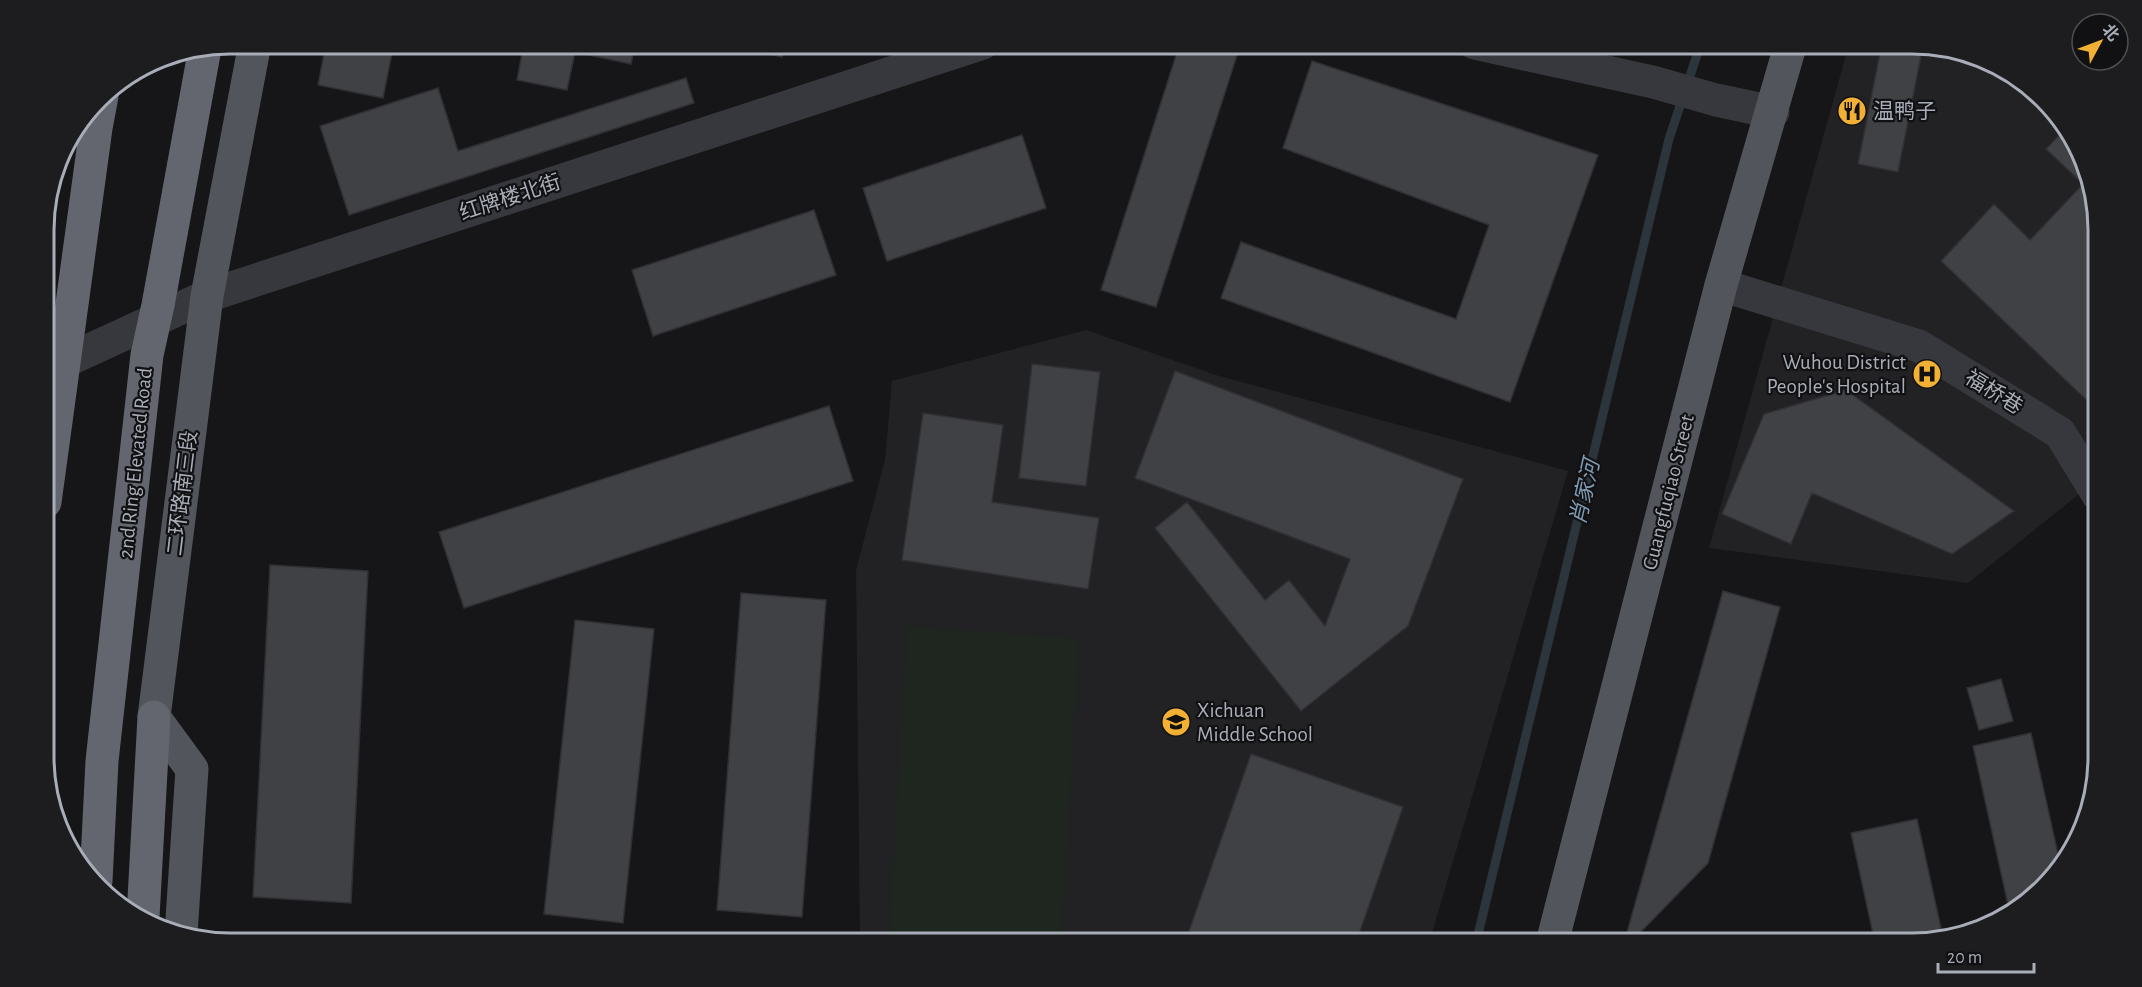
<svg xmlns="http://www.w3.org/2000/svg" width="2142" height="987" font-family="'Alegreya Sans','Noto Sans SC',sans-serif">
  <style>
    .built { fill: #222225 }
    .green { fill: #1e261f }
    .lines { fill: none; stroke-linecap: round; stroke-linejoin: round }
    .stream { stroke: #2c353c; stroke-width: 9 }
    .building { fill: #404145; stroke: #303034; stroke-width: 1.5 }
    .minor { stroke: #37383d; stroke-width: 33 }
    .major { stroke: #53555c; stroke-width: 33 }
    .highway { stroke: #63666e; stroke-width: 33 }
    .highway-bridge { stroke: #63666e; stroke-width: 33 }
    .labels { text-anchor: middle; stroke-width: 4.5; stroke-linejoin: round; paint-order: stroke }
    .poi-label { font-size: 21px; fill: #a8adb8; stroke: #111113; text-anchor: start }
    .street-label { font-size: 21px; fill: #a8adb8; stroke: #111113 }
    .water-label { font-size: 22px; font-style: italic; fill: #7f9bb3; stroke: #111113 }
    .rim { fill: none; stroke: #a8adb8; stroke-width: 3 }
  </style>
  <rect width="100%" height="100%" fill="#161618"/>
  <!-- built -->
  <path class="built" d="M1849,44H1912L1984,58L2060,117L2097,206L2098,479L1968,583L1709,548Z
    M1086,330L1216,375L1568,471L1429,943H860L856,570L885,460L892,381Z"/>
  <!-- green -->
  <path class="green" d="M907,627L1079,638L1061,943H889Z"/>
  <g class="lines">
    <!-- stream -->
    <path class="stream" d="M1476,943L1669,139L1701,43"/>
  </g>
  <!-- building -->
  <path class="building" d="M326,43H394L383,98L318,85Z
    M524,43H635L631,64L575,52L567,90L517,80Z
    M723,43H785L782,57Z
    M1180,43H1233L1240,46L1156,307L1101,290Z
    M1882,43H1912L1923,46L1898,172L1858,164Z
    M1312,61L1598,155L1510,402L1221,298L1241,242L1456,319L1489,225L1283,148Z
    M686,78L694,103L349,215L320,126L438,88L458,151Z
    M2065,129L2097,206L2098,411L1941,261L1994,204L2030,240L2083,184L2046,149Z
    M1022,135L1046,208L887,261L863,188Z
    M814,210L836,275L653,336L632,270Z
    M1032,364L1100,372L1086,486L1019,478Z
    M1175,371L1463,479L1408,626L1301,711L1155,528L1187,502L1265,600L1289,580L1325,626L1350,559L1135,478Z
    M1846,390L2014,511L1952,554L1812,493L1791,544L1722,514L1764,414Z
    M829,406L853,481L464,608L439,532Z
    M923,413L1003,425L992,502L1099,518L1088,589L902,560Z
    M270,565L368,571L351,903L253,897Z
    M1723,591L1780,607L1708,863L1630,943H1624Z
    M741,593L826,600L802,917L717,910Z
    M575,620L654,629L623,923L544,914Z
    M2001,679L2013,721L1979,730L1967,688Z
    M2031,733L2061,867L2052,880L2016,912L2010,914L1973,746Z
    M1251,754L1403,807L1356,943H1214L1188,934Z
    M1917,819L1943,937L1924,943H1875L1851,833Z"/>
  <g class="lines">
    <!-- minor -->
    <path class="minor" d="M1474,43L1653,82L1716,100L1773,112
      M1721,285L1919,346L2060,433L2098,495
      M44,371L207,296L983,43"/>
    <!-- major -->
    <path class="major" d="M181,934L192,769L154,717L207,296L255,43
      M1552,943L1721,285L1791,43"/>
    <!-- highway -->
    <path class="highway" d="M143,917L154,717"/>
    <!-- highway-bridge -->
    <path class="highway-bridge" d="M45,502L96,128L102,96
      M96,881L102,761L147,355L158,305L205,48"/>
  </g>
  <!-- icons -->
  <defs>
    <g id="restaurant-disc" transform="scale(1.5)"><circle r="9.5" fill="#f2b134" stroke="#111113"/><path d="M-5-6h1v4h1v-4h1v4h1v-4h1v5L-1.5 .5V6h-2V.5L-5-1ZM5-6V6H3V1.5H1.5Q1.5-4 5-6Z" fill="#111"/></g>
    <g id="hospital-disc" transform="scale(1.5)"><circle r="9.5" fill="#f2b134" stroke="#111113"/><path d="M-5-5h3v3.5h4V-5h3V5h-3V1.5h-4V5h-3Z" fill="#111"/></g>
    <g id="school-disc" transform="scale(1.5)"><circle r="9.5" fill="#f2b134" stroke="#111113"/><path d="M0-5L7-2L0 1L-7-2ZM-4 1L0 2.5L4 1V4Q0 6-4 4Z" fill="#111"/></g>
  </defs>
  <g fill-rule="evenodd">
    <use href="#restaurant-disc" x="1852" y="111"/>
    <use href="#hospital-disc" x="1927" y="374"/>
    <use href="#school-disc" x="1176" y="722"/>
  </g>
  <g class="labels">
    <!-- poi labels -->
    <g class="poi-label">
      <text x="1873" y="118">温鸭子</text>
      <text x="1906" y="369" text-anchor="end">Wuhou District<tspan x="1906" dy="24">People's Hospital</tspan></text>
      <text x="1197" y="717">Xichuan<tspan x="1197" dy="24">Middle School</tspan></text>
    </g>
    <!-- street labels -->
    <g class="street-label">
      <text transform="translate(510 197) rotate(-18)" y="7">红牌楼北街</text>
      <text transform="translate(1994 392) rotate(32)" y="7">福桥巷</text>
      <text transform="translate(135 463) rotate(-84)" y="7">2nd Ring Elevated Road</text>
      <text transform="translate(1668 492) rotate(-76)" y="7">Guangfuqiao Street</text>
      <text transform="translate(182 493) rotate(-83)" y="7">二环路南三段</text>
    </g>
    <!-- water labels -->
    <g class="water-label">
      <text transform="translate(1584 492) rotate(-77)" y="8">肖家河</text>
    </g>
  </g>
  <!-- crop -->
  <path d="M0 0H2142V987H0ZM230 54H1912A176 176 0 0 1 2088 230V757A176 176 0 0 1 1912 933H230A176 176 0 0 1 54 757V230A176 176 0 0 1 230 54Z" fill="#1d1d20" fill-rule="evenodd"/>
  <path class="rim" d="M230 54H1912A176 176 0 0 1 2088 230V757A176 176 0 0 1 1912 933H230A176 176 0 0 1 54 757V230A176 176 0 0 1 230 54Z"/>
  <!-- north arrow -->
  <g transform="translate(2100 42) rotate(49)"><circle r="28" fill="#111113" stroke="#4d4f55" stroke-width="1.5"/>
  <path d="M0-4.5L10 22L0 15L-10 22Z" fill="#f2b134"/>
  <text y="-9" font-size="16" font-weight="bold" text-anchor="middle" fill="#a8adb8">北</text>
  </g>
  <!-- scale -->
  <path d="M1938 963v9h96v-9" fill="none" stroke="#a8adb8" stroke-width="3"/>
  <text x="1947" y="963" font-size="18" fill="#a8adb8" stroke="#111113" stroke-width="4.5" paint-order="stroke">20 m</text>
</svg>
